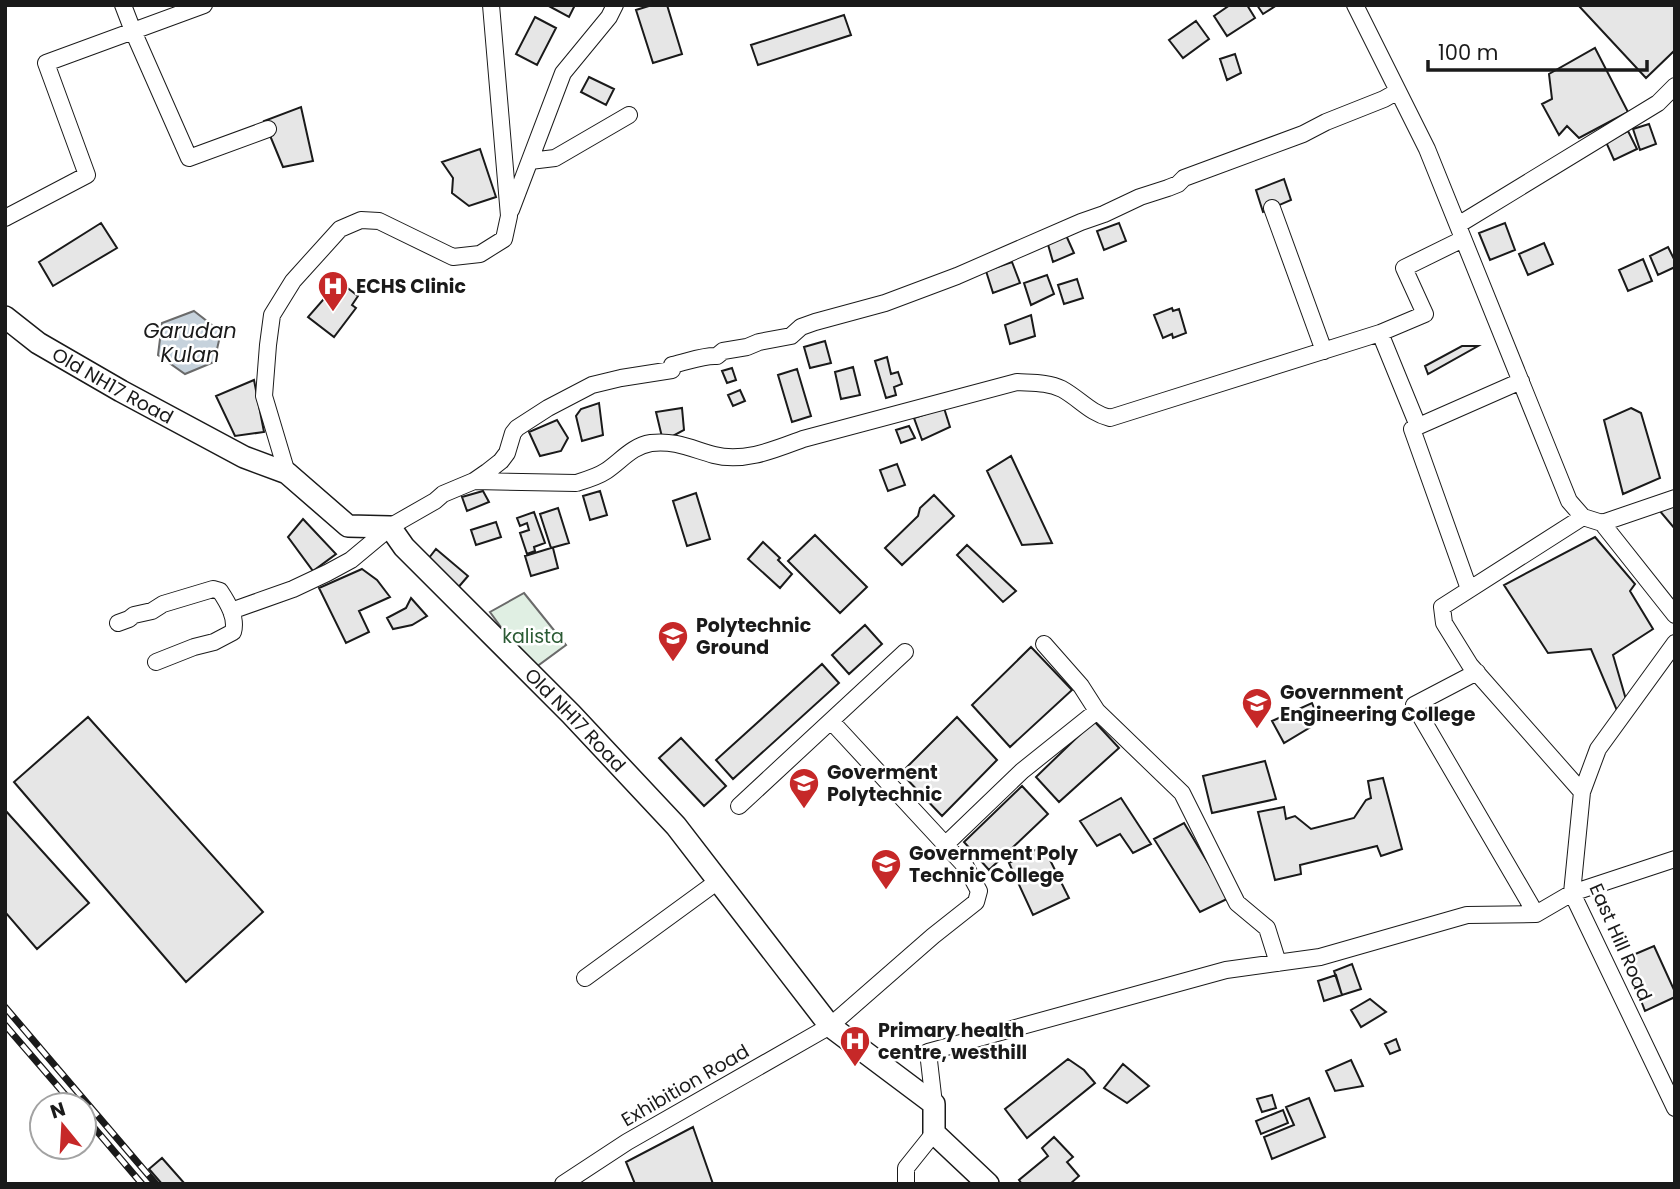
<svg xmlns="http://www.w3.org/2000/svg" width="1680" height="1189" font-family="Poppins,sans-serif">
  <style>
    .green { fill: #e0efe3; stroke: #6a6a6a; stroke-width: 2 }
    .water { fill: #c6d2dc; stroke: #6a6a6a; stroke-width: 2 }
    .building { fill: #e6e6e6; stroke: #1a1a1a; stroke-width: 2 }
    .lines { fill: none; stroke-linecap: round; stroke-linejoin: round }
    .minor-casing { stroke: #1a1a1a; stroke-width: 18 }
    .major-casing { stroke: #1a1a1a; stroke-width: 24 }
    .minor { stroke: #fff; stroke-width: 16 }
    .major { stroke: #fff; stroke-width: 21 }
    .rail-casing { stroke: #1a1a1a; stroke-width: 7 }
    .rail { stroke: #fff; stroke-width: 4.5; stroke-dasharray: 13; stroke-linecap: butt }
    .labels { text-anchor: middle; stroke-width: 5; stroke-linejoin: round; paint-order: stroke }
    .poi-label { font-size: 19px; font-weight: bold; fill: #1a1a1a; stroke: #fff; text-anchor: start }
    .street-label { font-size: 19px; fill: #1a1a1a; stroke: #fff }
    .park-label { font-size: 19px; fill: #2b5a34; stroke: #fff }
    .water-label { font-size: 21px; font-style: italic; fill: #1a1a1a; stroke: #fff }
  </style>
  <rect width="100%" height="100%" fill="#fff"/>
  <!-- green -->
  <path class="green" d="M524,593L566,645L532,670L490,612Z"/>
  <!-- water -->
  <path class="water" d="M194,311L221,332L214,362L185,374L158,355L162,323Z"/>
  <!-- building -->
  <path class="building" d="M547,5H575L569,17Z
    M652,5H667L682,54L653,63L636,10Z
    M1230,5H1247L1255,18L1227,36L1214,16Z
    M1257,5H1277L1263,14Z
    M1578,5H1675V50L1646,78Z
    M844,15L851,35L758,65L751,45Z
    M535,17L556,28L537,65L516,54Z
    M1196,21L1209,39L1183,58L1169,40Z
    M1595,48L1628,112L1579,138L1567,126L1559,135L1542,104L1552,99L1549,74Z
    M1235,54L1241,73L1227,80L1220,59Z
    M589,77L614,89L606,105L581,92Z
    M301,107L313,161L283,167L264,121Z
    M1649,124L1656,144L1640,150L1633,129Z
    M1628,131L1637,149L1614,160L1606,142Z
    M480,149L496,197L469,206L452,193L453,178L442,162Z
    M1284,179L1291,200L1263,212L1256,190Z
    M101,223L117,248L53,286L39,262Z
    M1119,223L1126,241L1104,250L1097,231Z
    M1505,223L1515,250L1490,260L1479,233Z
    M1065,233L1074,253L1053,262L1047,241Z
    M1544,243L1553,264L1528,275L1519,254Z
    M1668,247L1675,261V267L1658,275L1650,256Z
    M1643,259L1652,281L1628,291L1619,270Z
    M1012,262L1020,283L993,293L986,271Z
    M1047,275L1054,294L1031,305L1024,283Z
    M1077,279L1083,298L1064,304L1058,285Z
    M341,283L358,296L352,305L356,308L334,337L308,317L336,285L340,287Z
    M1172,308L1173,311L1179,309L1186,333L1173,338L1172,334L1163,338L1154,315Z
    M1031,315L1035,336L1010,344L1005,325Z
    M825,341L831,363L810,368L804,347Z
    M1462,346H1478L1428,374L1425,366Z
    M887,357L891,374L898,372L902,384L894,387L896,395L886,398L875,361Z
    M853,367L860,395L841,399L835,372Z
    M732,368L736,380L727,383L722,371Z
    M797,369L811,416L792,422L778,375Z
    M254,380L264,432L235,436L216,396Z
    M740,390L745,401L733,406L728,395Z
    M599,403L603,435L582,441L576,416L581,409Z
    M682,408L684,430L671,437H662L656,412Z
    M944,408L950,427L922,440L914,418Z
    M1631,408L1641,413L1660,478L1623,494L1604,420Z
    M557,420L568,438L561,451L540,456L529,432Z
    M909,426L915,438L901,443L896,430Z
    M1011,456L1052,543L1022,545L987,471Z
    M897,464L905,485L888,491L880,470Z
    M483,491L489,502L467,511L462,497Z
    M600,491L607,515L590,520L583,496Z
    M696,493L710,539L687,546L673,501Z
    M934,495L954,516L902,565L885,548L918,516L920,508Z
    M1675,505V529L1659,510Z
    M558,508L569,543L551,548L540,514Z
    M534,512L545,543L534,547L535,551L527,554L520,533L529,530L527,523L520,526L517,518Z
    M303,519L336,554L313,571L288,537Z
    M496,522L501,537L476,545L471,530Z
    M815,535L867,587L840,613L788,561Z
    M1595,537L1635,584L1630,591L1653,629L1613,655L1627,703L1618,713L1591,649L1548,653L1504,585Z
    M763,542L780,558L778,560L792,574L780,588L748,559Z
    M967,545L1016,591L1003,602L957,555Z
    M551,548H553L558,568L531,576L525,556Z
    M436,549L468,576L456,590L425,563Z
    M362,569L377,580L390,597L359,611L369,632L346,643L319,588Z
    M411,598L427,616L412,625L393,629L387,618L406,608Z
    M865,625L882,644L849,674L832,655Z
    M1031,647L1072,690L1010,747L972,705Z
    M822,664L839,683L733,779L716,760Z
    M1312,703L1316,713L1312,717L1314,725L1284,743L1272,721Z
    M88,717L263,912L186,982L14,782Z
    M957,717L997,760L942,816L901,773Z
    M1094,721L1119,748L1059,802L1036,777Z
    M681,738L726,786L704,806L659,758Z
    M1265,761L1276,799L1212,813L1203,776Z
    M1383,778L1402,849L1381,856L1377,846L1300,865L1301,874L1275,880L1258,812L1284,807L1286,819L1295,816L1311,829L1354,818L1366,800L1371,798L1368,781Z
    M1022,786L1048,814L989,870L964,842Z
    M1121,798L1151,844L1133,853L1120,834L1097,846L1080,821Z
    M5,810L89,903L37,949L5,912Z
    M1184,823L1229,898L1200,912L1154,839Z
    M1043,846L1069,898L1033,915L1009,863Z
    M1654,946L1675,992V997L1645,1011L1635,985L1633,955Z
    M1352,964L1361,989L1342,995L1334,971Z
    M1336,975L1342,995L1324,1001L1318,981Z
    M1370,999L1386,1012L1361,1027L1351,1010Z
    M1396,1039L1400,1050L1390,1054L1385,1044Z
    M1068,1059L1084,1070L1095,1083L1027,1138L1005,1109Z
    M1351,1060L1363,1086L1335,1091L1326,1071Z
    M1123,1064L1149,1086L1127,1103L1104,1088Z
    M1272,1095L1276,1108L1262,1112L1257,1099Z
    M1309,1098L1325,1137L1272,1159L1264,1137L1294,1125L1286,1107Z
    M1283,1110L1288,1123L1261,1134L1256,1121Z
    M693,1127L713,1184H635L626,1162Z
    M1054,1137L1073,1157L1067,1162L1079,1176L1070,1184H1022L1019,1180L1048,1156L1042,1148Z
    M162,1158L185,1184H162L149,1169Z"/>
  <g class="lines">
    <!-- minor casing -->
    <g class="minor-casing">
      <path id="minor" d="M123,5L133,31L189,158L268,129
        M1355,5L1427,149L1569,501L1583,517L1602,523L1675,498
        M530,161L555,158L629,115
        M1272,208L1324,351
        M511,210L563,73L609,17L615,5
        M5,218L87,175L46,63L204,5
        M1458,225L1658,103L1675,86
        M1418,426L1380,333L1425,314L1404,268L1463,239
        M287,473L264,396L268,345L272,315L293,281L340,229L361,220L379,221L453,257L480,254L504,239L509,216L491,5
        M474,481L576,483C586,480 597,477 606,471C621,461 632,446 651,443C675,440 692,449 714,455C744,463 776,449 803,439L1017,382C1032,383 1048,382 1062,389C1080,399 1090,413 1110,418L1380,333
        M1602,523L1675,615
        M1469,589L1412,429L1521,381
        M231,611L293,589L327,573L351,560L393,525L435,501L443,494L474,481L487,472L501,461L507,453L513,433L517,428L548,408L592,385L621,378L672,370V365C687,362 703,355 717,356L723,351L747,347L759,342L791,336L801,327L815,322L885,303L957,276L1081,222L1104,214L1140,197L1168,188L1178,184L1184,178L1303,134L1326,122L1384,99L1398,91
        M118,623L129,619L134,615L152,611L163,604L213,589L220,591C228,603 237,618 233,632L214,642L194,647L156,662
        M1675,643L1598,749L1582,792L1572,893L1675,1108
        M1044,644L1081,686L1097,711L1182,793L1237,903L1267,928L1278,963
        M1477,672L1414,705L1536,914
        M1582,792L1470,665L1444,623L1442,607L1583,517
        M739,806L905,652
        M945,845L1022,771L1097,711
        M585,978L718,881
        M934,1104L928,1052L1226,970L1320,957L1467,915L1536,914L1572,893L1675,859
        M563,1184L627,1142L830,1026L933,936L976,902L979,891L966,867L831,721
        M906,1184V1168L934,1133"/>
    </g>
    <!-- major casing -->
    <g class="major-casing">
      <g id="major">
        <path id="s1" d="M5,317L38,343L121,391L244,457L287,473L348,526L390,527L404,547L571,714L676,826L830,1026L934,1104V1133L988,1184"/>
      </g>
    </g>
    <!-- minor -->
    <use href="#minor" class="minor"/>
    <!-- major -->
    <use href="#major" class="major"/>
    <!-- rail casing -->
    <g class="rail-casing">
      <path id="rail" d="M5,1007L156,1184
        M5,1025L74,1105
        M84,1116L142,1184"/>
    </g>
    <!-- rail -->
    <use href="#rail" class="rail"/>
  </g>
  <!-- icons -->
  <defs>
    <g id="hospital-pin" transform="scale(1.575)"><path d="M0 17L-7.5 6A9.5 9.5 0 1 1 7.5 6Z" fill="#c62828" stroke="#fff"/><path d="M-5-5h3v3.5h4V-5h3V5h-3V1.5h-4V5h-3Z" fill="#fff"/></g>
    <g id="university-pin" transform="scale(1.575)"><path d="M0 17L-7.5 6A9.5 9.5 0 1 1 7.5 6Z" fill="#c62828" stroke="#fff"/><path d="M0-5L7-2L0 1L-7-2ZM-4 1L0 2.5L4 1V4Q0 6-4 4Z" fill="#fff"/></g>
  </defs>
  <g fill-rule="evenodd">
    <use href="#hospital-pin" x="333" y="286"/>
    <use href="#university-pin" x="673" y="636"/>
    <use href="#university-pin" x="1257" y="703"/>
    <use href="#university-pin" x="804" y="783"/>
    <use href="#university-pin" x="886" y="864"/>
    <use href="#hospital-pin" x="855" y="1041"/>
  </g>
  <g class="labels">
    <!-- poi labels -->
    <g class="poi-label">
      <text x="356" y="293">ECHS Clinic</text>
      <text x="696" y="632">Polytechnic<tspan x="696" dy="22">Ground</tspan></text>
      <text x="1280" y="699">Government<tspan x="1280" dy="22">Engineering College</tspan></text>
      <text x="827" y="779">Goverment<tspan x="827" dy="22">Polytechnic</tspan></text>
      <text x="909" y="860">Government Poly<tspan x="909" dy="22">Technic College</tspan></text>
      <text x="878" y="1037">Primary health<tspan x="878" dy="22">centre, westhill</tspan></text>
    </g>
    <!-- street labels -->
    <g class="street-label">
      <text dy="7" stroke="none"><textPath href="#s1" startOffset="128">Old NH17 Road</textPath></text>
      <text dy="7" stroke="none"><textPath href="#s1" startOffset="714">Old NH17 Road</textPath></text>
      <text transform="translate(1621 942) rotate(66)" y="7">East Hill Road</text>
      <text transform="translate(685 1085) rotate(-30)" y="7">Exhibition Road</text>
    </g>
    <!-- park labels -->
    <g class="park-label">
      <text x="533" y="643">kalista</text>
    </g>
    <!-- water labels -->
    <g class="water-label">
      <text x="190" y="338">Garudan<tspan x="190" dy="24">Kulan</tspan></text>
    </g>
  </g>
  <!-- border -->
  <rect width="1680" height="1189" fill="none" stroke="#1a1a1a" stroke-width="14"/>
  <!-- north arrow -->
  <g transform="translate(63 1126) rotate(342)"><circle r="33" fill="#ffffff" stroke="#a3a3a3" stroke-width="2"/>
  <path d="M0-5L12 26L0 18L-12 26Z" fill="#c62828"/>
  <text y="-10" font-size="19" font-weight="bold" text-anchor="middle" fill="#1a1a1a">N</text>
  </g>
  <!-- scale -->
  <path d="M1428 60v10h219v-10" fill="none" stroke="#1a1a1a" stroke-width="3.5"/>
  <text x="1438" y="60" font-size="21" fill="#1a1a1a" stroke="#ffffff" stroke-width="5" paint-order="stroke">100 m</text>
</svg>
